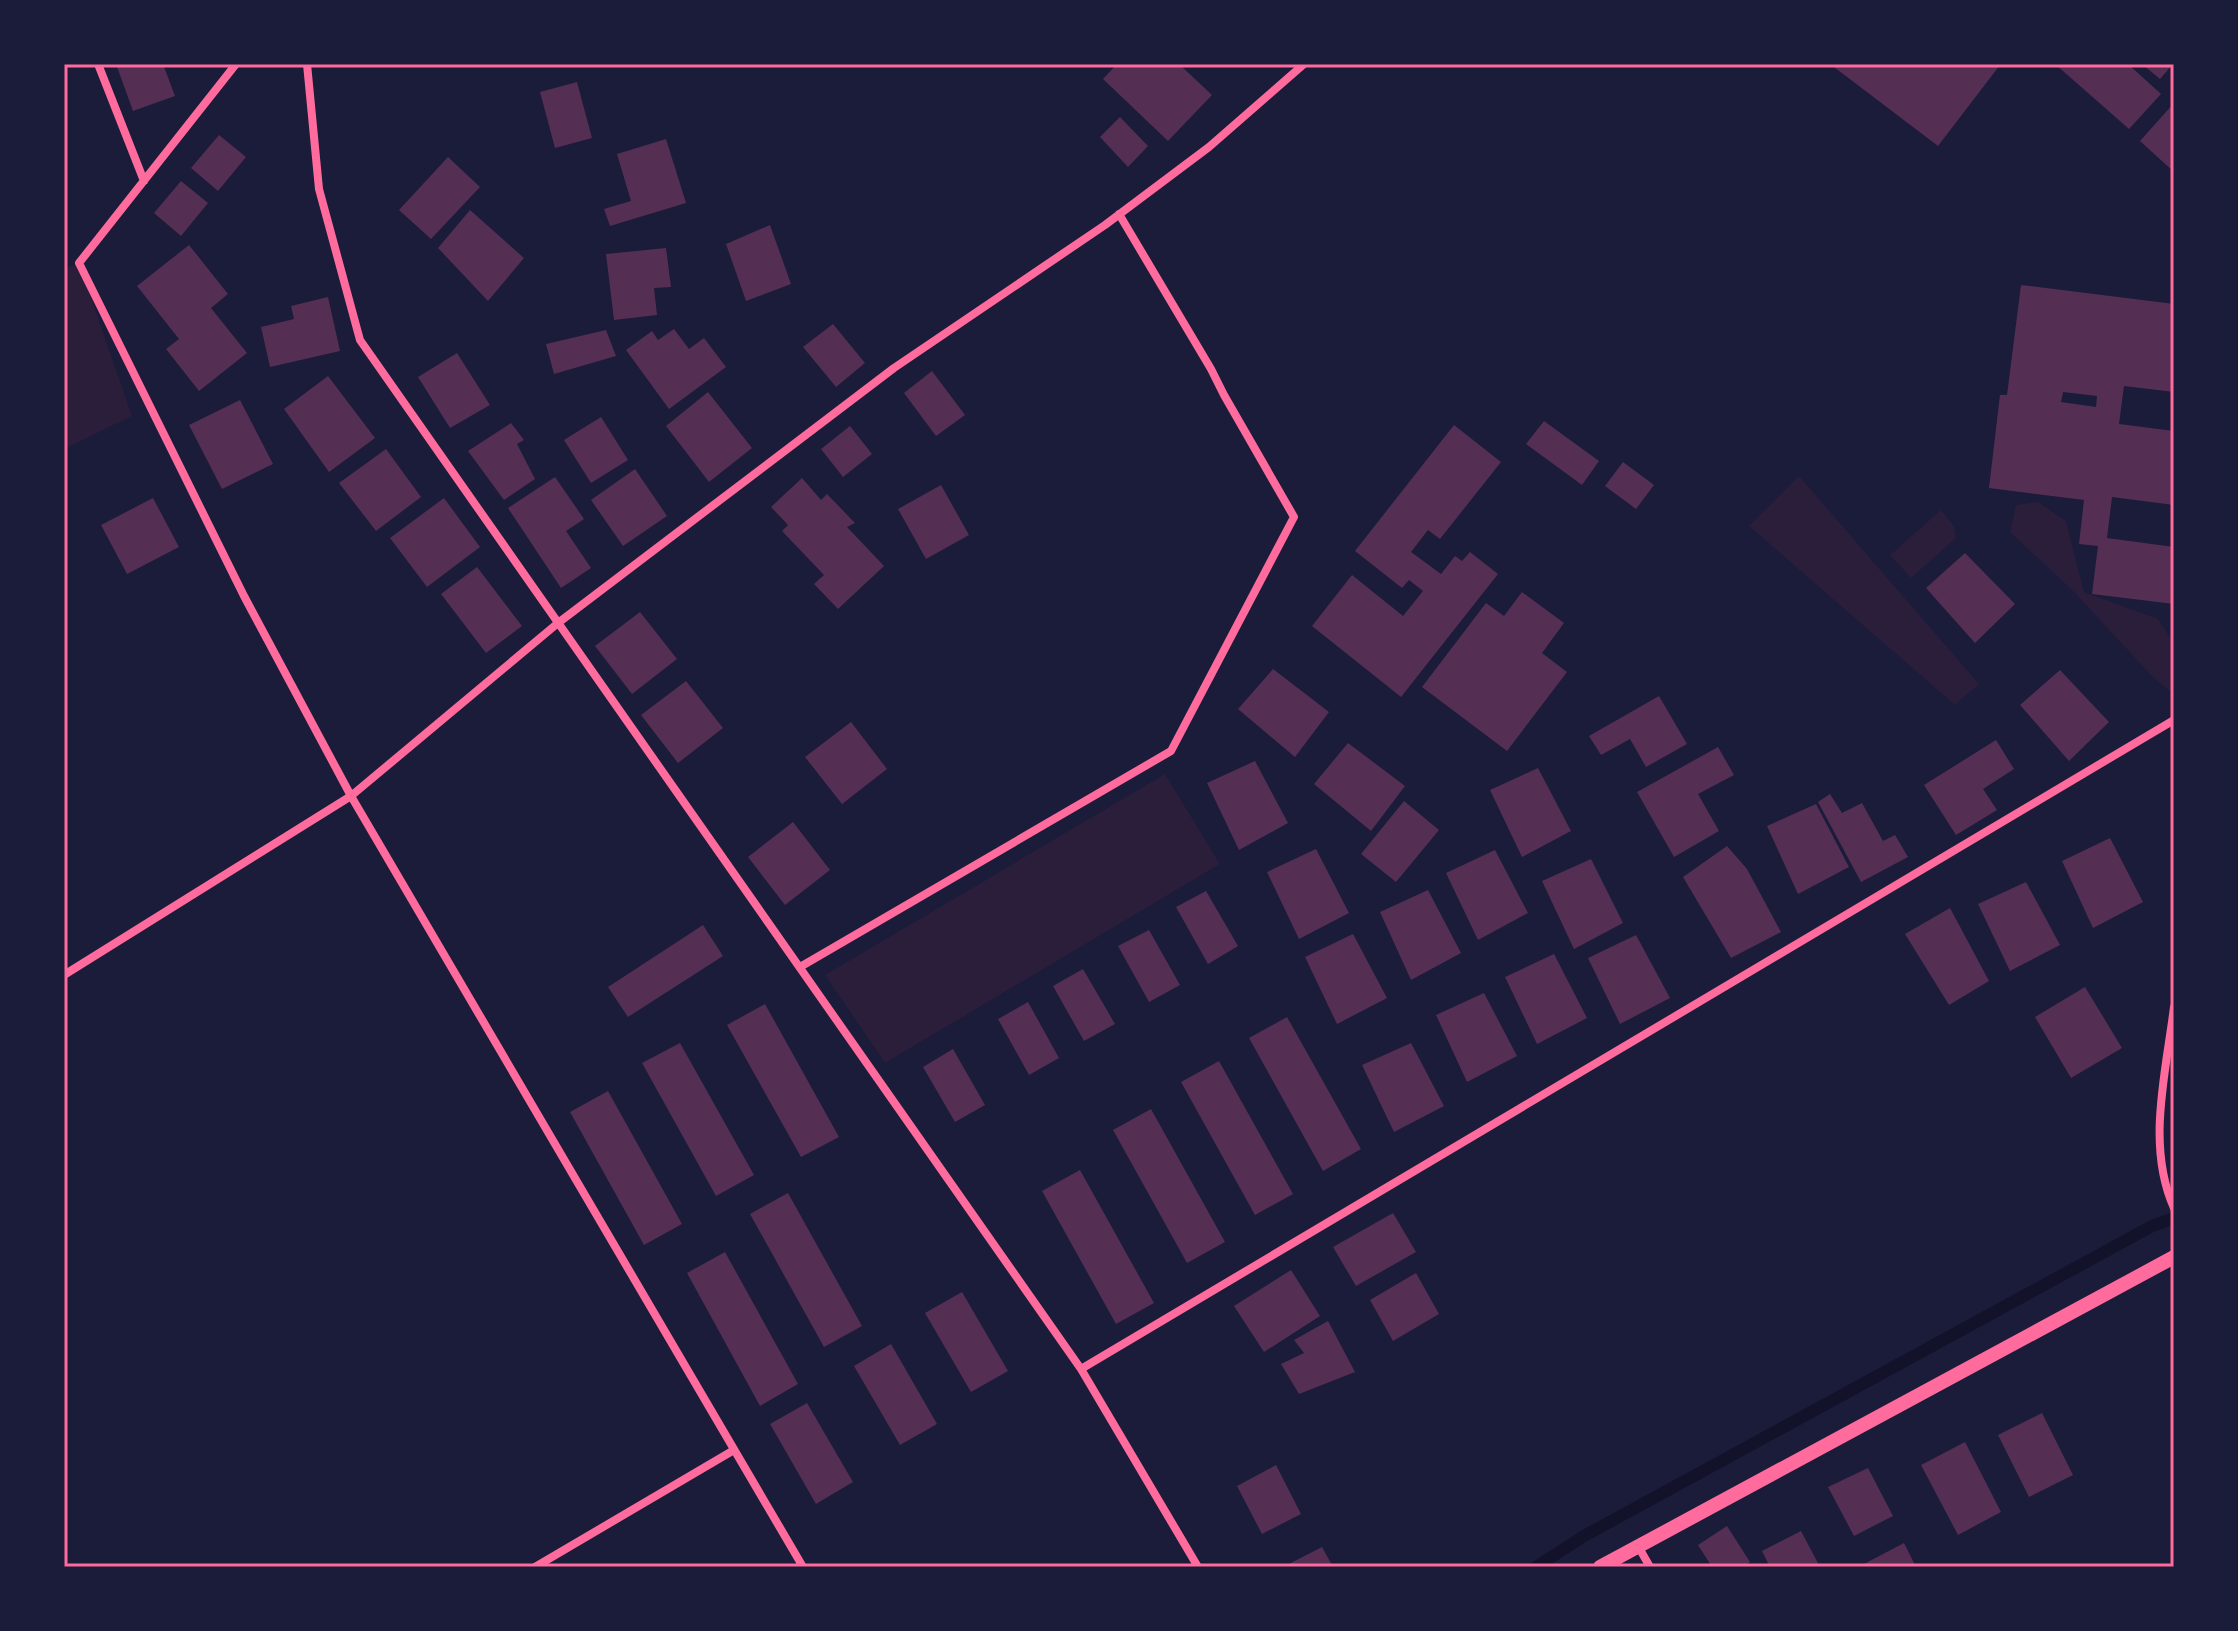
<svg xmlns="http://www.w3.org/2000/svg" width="2238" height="1631" font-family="Poppins,sans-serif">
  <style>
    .green { fill: #2a1e3b }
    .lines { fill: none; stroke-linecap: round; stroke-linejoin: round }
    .stream { stroke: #12122b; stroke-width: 12 }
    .building { fill: #542f53; fill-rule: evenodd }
    .minor { stroke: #ff6b9d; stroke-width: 8 }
    .tertiary { stroke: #ff6b9d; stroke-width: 14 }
    .neatline { fill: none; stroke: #ff6b9d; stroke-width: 3 }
  </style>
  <rect width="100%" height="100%" fill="#1b1b3a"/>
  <!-- green -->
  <path class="green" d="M79,263L132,416L64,449V269Z
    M1799,476L1979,684L1955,705L1749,526Z
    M2038,502L2066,521L2084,592L2158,619L2174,644V695L2150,674L2072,590L2010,532L2016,505Z
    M1941,510L1954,526L1956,538L1911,578L1890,555Z
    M1165,774L1220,864L885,1063L825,975Z"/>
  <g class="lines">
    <!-- stream -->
    <path class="stream" d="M1536,1567L1584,1536L2152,1226L2174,1218"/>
  </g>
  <!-- building -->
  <path class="building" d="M116,64H163L175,96L133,111Z
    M1117,64H1179L1212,95L1168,141L1103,79Z
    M1830,64H1998L2000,65L1938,146Z
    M2055,64H2128L2161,94L2129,129Z
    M2142,64H2173L2160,79Z
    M577,82L592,138L555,148L540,92Z
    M2174,103V172L2140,141Z
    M1120,117L1148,146L1128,167L1100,137Z
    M219,135L246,157L218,191L191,168Z
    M666,139L686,203L610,226L604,209L631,201L617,154Z
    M448,157L480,187L431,239L399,210Z
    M181,181L208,203L181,236L154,213Z
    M470,210L524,258L488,301L438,248Z
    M770,225L791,284L746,301L726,244Z
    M189,245L228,294L211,308L247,353L199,391L166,349L179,339L137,286Z
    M666,248L671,287L654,288L657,315L614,320L606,254Z
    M2021,285L2174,304V392L2124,386L2119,424L2174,431V505L2112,497L2107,538L2174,547V604L2092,594L2098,546L2079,544L2084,500L1989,488L2000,395H2007ZM2063,392L2097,396L2096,407L2061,402Z
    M328,297L340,351L270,367L261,327L294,319L291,306Z
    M833,324L865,363L836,387L803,347Z
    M674,329L689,349L704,338L726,367L669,409L626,350L652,331L658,340Z
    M606,330L616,356L554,374L546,344Z
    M457,353L490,405L450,428L418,377Z
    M932,371L965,415L936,436L904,393Z
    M328,376L375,438L329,472L284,409Z
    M708,392L752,448L709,482L666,426Z
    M240,400L273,464L222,489L189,425Z
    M601,417L628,460L591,483L564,440Z
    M1544,421L1599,461L1582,485L1526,444Z
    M511,423L524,440L517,444L535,479L504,500L468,451Z
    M1454,425L1501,462L1440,539L1428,530L1411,552L1441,574L1455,556L1462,561L1470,552L1498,574L1401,697L1312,626L1352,575L1403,616L1423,591L1409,580L1402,588L1355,551Z
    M850,426L872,454L843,477L821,449Z
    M386,449L421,497L376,531L339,483Z
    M1623,462L1654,485L1636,509L1605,486Z
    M635,469L667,516L623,546L591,500Z
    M555,477L584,519L566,531L591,568L561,588L508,508Z
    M802,478L821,500L827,494L855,523L847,527L884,566L838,609L814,584L824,575L782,531L788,525L771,507Z
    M941,485L969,535L926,559L898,509Z
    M153,498L179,547L127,574L101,525Z
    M444,498L480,547L427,587L390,538Z
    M1965,553L2015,604L1975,643L1926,588Z
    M477,567L522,626L486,653L441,594Z
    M1522,592L1564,623L1542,653L1567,672L1507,751L1422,687L1486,603L1504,616Z
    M640,612L677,659L632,694L595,646Z
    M1273,669L1329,712L1295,757L1238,709Z
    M2060,670L2109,722L2069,761L2020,705Z
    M686,681L723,728L678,763L641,715Z
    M1659,696L1687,744L1646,767L1630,739L1601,755L1589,736Z
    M851,722L887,769L842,804L805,757Z
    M1996,740L2014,769L1983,789L1997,810L1956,835L1924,785Z
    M1348,743L1405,786L1371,831L1314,784Z
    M1718,747L1734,775L1698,794L1719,831L1674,857L1637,792Z
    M1255,761L1288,823L1239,850L1207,783Z
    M1538,768L1571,831L1522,857L1490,790Z
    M1830,794L1842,813L1862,803L1883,841L1895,835L1908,857L1861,882L1818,802Z
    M1404,801L1439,830L1396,882L1361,854Z
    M1816,804L1849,867L1798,894L1767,826Z
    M793,822L830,870L785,905L748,857Z
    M2110,838L2143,902L2093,928L2062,861Z
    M1727,846L1747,869L1781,932L1731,958L1683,877Z
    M1316,849L1349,913L1299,939L1267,872Z
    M1495,850L1528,913L1478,940L1446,873Z
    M1591,859L1623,923L1574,949L1542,881Z
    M2026,882L2060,945L2010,971L1978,904Z
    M1428,890L1461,953L1411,980L1380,912Z
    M1206,891L1238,946L1208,964L1176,907Z
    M1950,908L1989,981L1949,1005L1905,934Z
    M703,925L723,956L628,1017L608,987Z
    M1149,930L1180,985L1149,1002L1118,946Z
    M1353,934L1387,998L1337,1024L1305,957Z
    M1636,935L1670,998L1620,1024L1588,958Z
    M1554,954L1587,1018L1537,1044L1505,977Z
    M1083,969L1115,1024L1084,1041L1053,986Z
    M2085,987L2122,1048L2071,1078L2035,1017Z
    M1484,993L1517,1056L1467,1082L1436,1015Z
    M1028,1002L1059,1058L1029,1075L998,1019Z
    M765,1004L839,1137L801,1157L727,1025Z
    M1287,1017L1361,1149L1323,1171L1249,1038Z
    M680,1043L754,1175L716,1196L642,1063Z
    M1411,1043L1444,1106L1394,1132L1362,1065Z
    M953,1049L985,1105L955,1122L923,1067Z
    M1219,1061L1293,1194L1255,1215L1181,1082Z
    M608,1091L682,1224L644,1245L570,1112Z
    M1151,1109L1225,1242L1187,1263L1113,1130Z
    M1080,1170L1154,1303L1116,1324L1042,1191Z
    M788,1193L862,1326L824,1347L750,1214Z
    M1393,1213L1416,1252L1356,1286L1333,1247Z
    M725,1252L798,1384L760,1406L687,1273Z
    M1291,1270L1320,1316L1264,1352L1234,1306Z
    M1416,1273L1439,1314L1393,1341L1370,1300Z
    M962,1292L1008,1371L971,1392L925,1313Z
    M1328,1321L1355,1372L1299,1394L1281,1364L1304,1353L1294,1340Z
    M891,1344L937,1424L900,1445L854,1366Z
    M807,1403L853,1482L816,1504L770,1424Z
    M2042,1413L2073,1475L2029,1497L1998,1435Z
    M1965,1442L2001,1512L1958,1535L1921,1465Z
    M1276,1465L1301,1514L1262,1534L1237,1486Z
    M1868,1468L1893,1516L1854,1536L1828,1487Z
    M1727,1526L1750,1562L1743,1567H1712L1698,1545Z
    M1801,1531L1820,1567H1770L1762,1551Z
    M1904,1543L1916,1567H1866L1864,1564Z
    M1322,1547L1333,1567H1283Z"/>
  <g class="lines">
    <!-- minor -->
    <path class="minor" d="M98,64L144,181
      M236,64L79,263L244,596L351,796L803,1567
      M307,64L319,189L360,340L1081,1369L1198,1567
      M800,967L1171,751L1294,517L1224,395L1211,369L1119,214
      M64,975L351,796L558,623L894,368L1105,225L1209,147L1304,64
      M2174,1007C2166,1072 2146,1146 2174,1208
      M1081,1369L2174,720
      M1638,1546L1650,1567
      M535,1567L734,1450"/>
    <!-- tertiary -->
    <path class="tertiary" d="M1600,1567L2174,1257"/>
  </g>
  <!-- border -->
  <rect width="2238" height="1631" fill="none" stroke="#1b1b3a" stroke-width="132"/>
  <rect x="66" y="66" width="2106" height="1499" class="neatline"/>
</svg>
